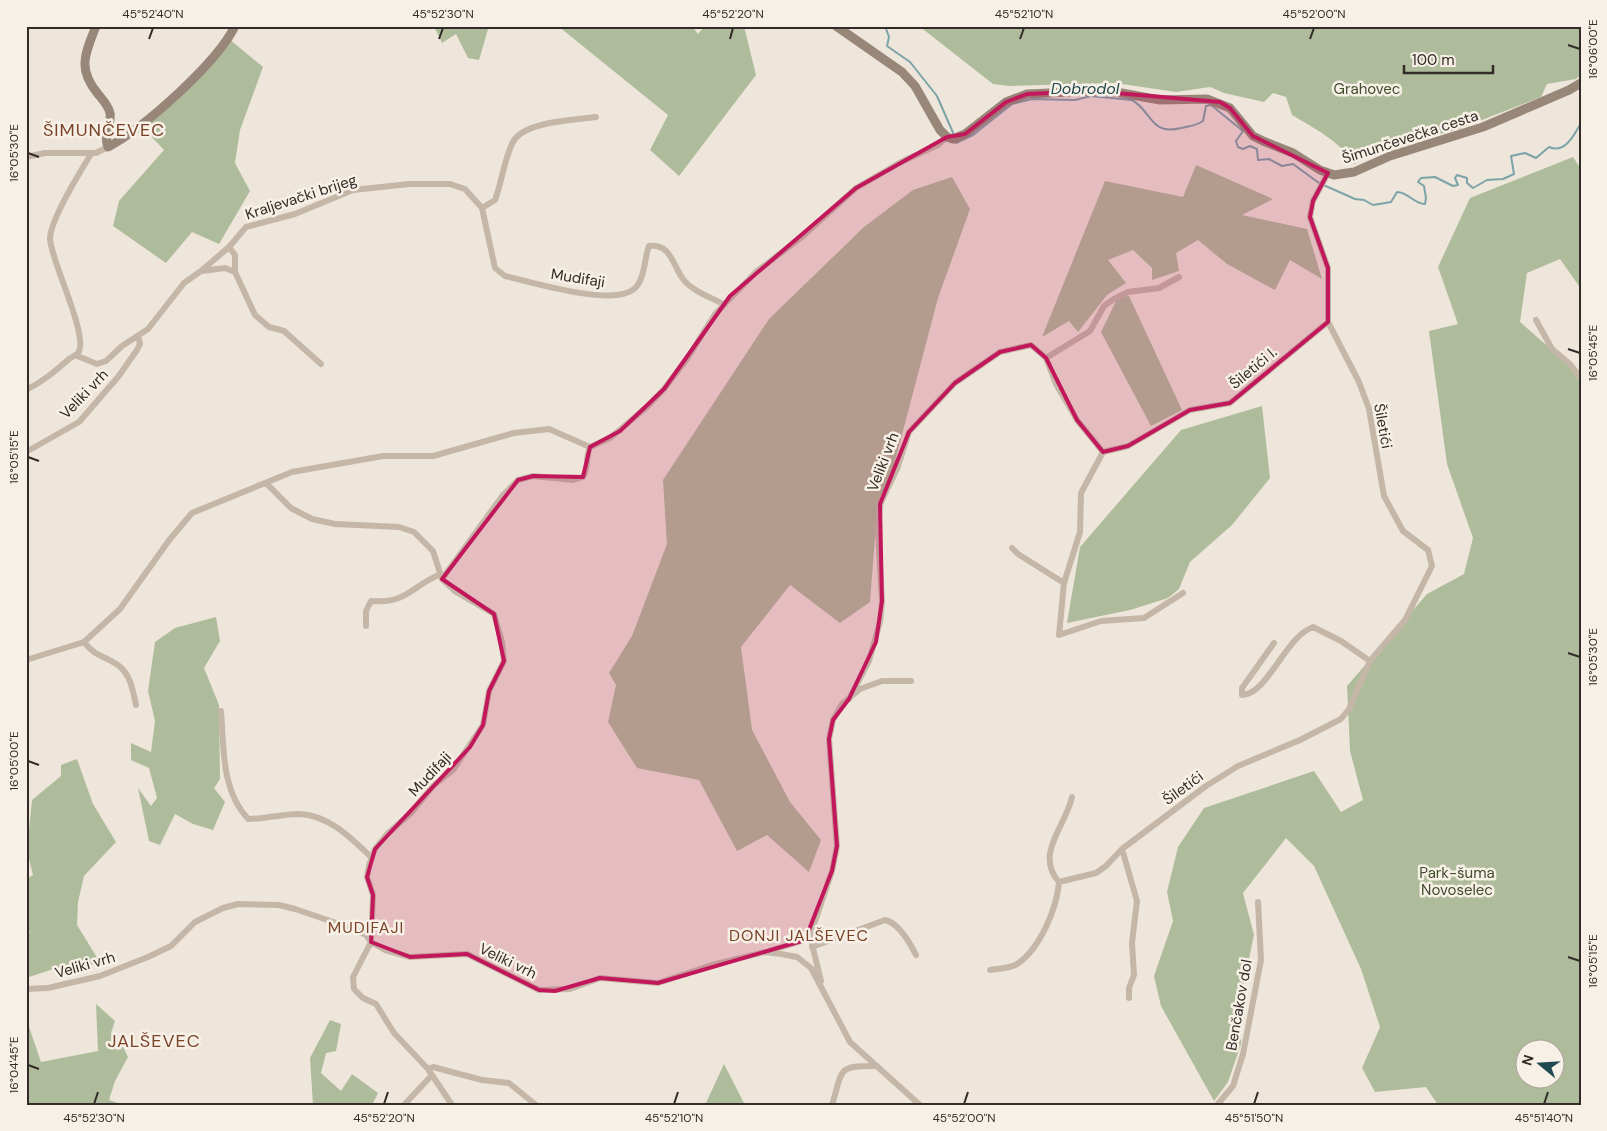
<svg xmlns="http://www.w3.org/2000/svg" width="1607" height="1131" font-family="'DM Sans',sans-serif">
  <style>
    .green { fill: #afbc9c; fill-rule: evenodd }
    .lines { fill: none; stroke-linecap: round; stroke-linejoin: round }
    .stream { stroke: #7ca3a8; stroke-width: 2 }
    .street { stroke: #c5b7a8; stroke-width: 6 }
    .secondary { stroke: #988779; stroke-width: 9 }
    .marked { fill: #c2185b; fill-opacity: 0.2; stroke: #c2185b; stroke-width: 4; stroke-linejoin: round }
    .ticks { fill: none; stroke: #322b27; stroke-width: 2 }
    .labels { text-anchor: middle; stroke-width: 5; stroke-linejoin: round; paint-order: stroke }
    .park-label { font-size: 15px; fill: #404e2d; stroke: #f7f0e6 }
    .street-label { font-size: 15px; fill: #322b27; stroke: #f7f0e6 }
    .water-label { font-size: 16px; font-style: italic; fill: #21494f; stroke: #f7f0e6 }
    .neighbourhood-label { font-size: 16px; letter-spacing: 1px; fill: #794229; stroke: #f7f0e6 }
    .quarter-label { font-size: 18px; letter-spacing: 1px; fill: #794229; stroke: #f7f0e6 }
    .neatline { fill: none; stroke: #322b27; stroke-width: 2 }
    .ticks-label { font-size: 12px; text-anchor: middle; fill: #322b27 }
  </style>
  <rect width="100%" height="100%" fill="#eee6da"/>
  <!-- green -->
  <path class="green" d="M434,26H489L479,60L468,58L456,34L442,43Z
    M558,26H692L698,34L705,26H744L756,75L679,176L650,150L668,115Z
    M919,26H1581V74L1576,79L1547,84L1541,97L1459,129L1381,149L1354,164C1340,141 1315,129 1292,115L1286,97L1273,93L1264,102L1224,93L1210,87L1176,92L1115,83L1009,86L993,84Z
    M229,39L263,67L240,130L235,163L250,191L219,244L192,232L166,263L113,226L119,201L164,150L144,129Z
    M1573,157L1581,169V289L1560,259L1527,273L1520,322L1569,365L1581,384V1105H1438L1426,1087L1375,1092L1362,1068L1380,1027L1361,969L1314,866L1286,838L1243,893L1254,935L1242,992L1241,1044L1228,1082L1214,1101L1161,1006L1154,976L1173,921L1167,892L1178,847L1204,808L1314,771L1341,812L1363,800L1350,751L1347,686L1427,594L1464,574L1473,538L1447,464L1429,331L1458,324L1438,267L1470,198ZM1524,1048H1554V1078H1524Z
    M1196,165L1273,199L1242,215L1307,229L1322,279L1290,260L1275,290L1227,264L1198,240L1176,253L1179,271L1152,280V268L1133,250L1108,260L1126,283L1107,295L1078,332L1069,321L1042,337L1105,181L1183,197Z
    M952,177L970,209L938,298L875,537L870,602L840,623L790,585L741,647L752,730L790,802L821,840L809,872L767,835L737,851L699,780L637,768L608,722L616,685L609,673L632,636L667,544L663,480L769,319L864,227L913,190Z
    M1129,296L1182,410L1151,426L1101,332L1118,297Z
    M1262,406L1270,478L1232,525L1190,562L1179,589L1168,598L1130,610L1067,623L1080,547L1181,430Z
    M216,617L220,641L204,668L219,705L220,779L214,788L225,802L213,830L193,824L175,814L160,845L149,841L138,788L151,806L157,798L149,768L131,760V743L151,752L155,721L148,691L155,642L175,628Z
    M77,759L93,804L116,842L84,876L78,902L77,925L101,964L63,966L26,978V937L30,932L26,929V879L33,875L27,851L32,800L61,776V765Z
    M96,1004L115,1021L111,1033L120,1040L128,1057L115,1081L109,1100L118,1103L133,1105H26V1018L41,1062L98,1051Z
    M330,1020L341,1024L336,1051L326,1053L321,1073L341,1091L352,1074L378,1093L372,1105H313L310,1058Z
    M724,1064L745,1105H705Z"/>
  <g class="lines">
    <!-- stream -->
    <path class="stream" d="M885,26L889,37L887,46L910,62L937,96L954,135
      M956,143L973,135L1012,104L1032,99L1075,100L1091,96L1132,100C1152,111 1150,136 1181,128C1189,126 1196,126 1203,121L1206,106L1211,105L1243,131L1236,141L1238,147L1243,149L1250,146L1257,149L1258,160L1269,159L1282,166L1293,164L1319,183L1355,199L1364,200L1373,205L1391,202L1397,192C1408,192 1414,204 1425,204L1426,198L1424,186L1418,182L1421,178L1435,177L1453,186L1458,185L1455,178L1457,175L1467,178V183L1473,188L1487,180L1503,179L1514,174L1511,156L1525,153L1536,158L1549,147C1565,154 1574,135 1581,123"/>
    <!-- street -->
    <path class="street" d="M26,157L45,153H96L108,147
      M482,208L495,268L505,276C531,282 613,307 634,289C645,280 644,259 649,246C671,243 673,266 683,279C692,291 710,297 723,304
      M229,247L235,255V272L255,315L269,327L284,331L321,364
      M202,271L225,268L235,272
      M1536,320L1552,349L1570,364L1581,378
      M75,355L97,364L106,361L122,346L148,329L184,283L201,271L229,247L246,227L295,214L353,190L409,184H450L465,189L482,208L495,200C502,182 504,159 513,142C524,121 576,120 596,117
      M1046,358L1090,331L1104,306L1114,299L1128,292L1159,288L1179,277
      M26,390C44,381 54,372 69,359C72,357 76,355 78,353C90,338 51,261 50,239C50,220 80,172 91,154
      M26,452L79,422L118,377L137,350L140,344L138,336
      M1103,452L1128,446L1190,410L1230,403L1328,322
      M266,483L291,508L312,519L335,524L399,527L414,532L433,551L442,579L456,592L494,614L502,642L504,661L489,691L483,725L453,770L433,786L411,813L387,834L375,849L369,865L367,877L373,895L371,942L353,977L354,989L363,998L376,1004L394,1033L428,1069L452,1105
      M1012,548L1018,554L1064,583
      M442,579L503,495L518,480L533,476L573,480L583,477C589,468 585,458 590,447L610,438L648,406L664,389L687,359L715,314L756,272L803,236L856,188L901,162L938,145L947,137
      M366,626V611L371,601C407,604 411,586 441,574
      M1274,643L1242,688V695C1268,694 1285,637 1313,627L1341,641L1370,661
      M26,660L84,642
      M849,699L869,661L880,622L882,601L878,532L880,504L897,469L909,432L955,383L1000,352L1031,345L1046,358L1056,384L1077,420L1103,452L1081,493L1080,532L1064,583L1059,635L1101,621L1144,618L1183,593
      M136,705C133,692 131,675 119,666C106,656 95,657 84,642L120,609L170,539L192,513L292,472L383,456H433L514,433L549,429L590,447
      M221,711C224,748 221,790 248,819C265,819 282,814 299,814C329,815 351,838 372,858
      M1122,849L1137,901L1132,943L1134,975L1129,988V998
      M1059,882C1034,854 1066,826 1072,797
      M812,947L885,920C899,923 910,943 916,955
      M769,951L805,940L810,936
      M990,970C998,969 1011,968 1017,964C1040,949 1057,908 1059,882L1096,873L1106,866L1122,849L1206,786L1238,766L1300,740L1341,719L1349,709L1370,661L1405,620L1432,566L1428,550L1403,531L1384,496L1369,409L1359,382L1328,322V268L1310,217L1313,201L1328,173
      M821,981L810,936L832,871L837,846L829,739L833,720L842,704L860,689L882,681H911
      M26,989L48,988L100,976L148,957L171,946L195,922L223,908L238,904L279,905L295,909L351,928L366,935L371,942L385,950L410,957L467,954L539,990L570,989L600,978L658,983L712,965L765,952L781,954L797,957L811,968L850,1042L920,1105
      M428,1069L433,1067L482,1080L509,1083L536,1105
      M404,1105L432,1075
      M832,1105C843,1070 836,1065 877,1066
      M1217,1105L1233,1086L1243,1054L1261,960L1258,902"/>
    <!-- secondary -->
    <path class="secondary" d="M96,26C85,54 77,69 98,94C103,100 108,105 110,113C112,125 103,136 108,147C144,128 217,63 235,26
      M836,26L902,72L915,86L940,130L947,137L953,139L965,134L1006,102L1027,94L1093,91L1116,92L1160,100L1207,99L1230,108L1253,136L1263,141L1293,153L1320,170L1334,175L1354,172L1390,156L1483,127L1569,90L1581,83"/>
  </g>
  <!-- marked area -->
  <path class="marked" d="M1093,91L1220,102L1230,108L1253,136L1328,173L1313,201L1310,217L1328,268V322L1230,403L1190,410L1128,446L1103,452L1077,420L1046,358L1031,345L1000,352L955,383L909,432L880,504L882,601L876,642L849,699L833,720L829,739L837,846L832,871L805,940L658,983L600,978L555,991L539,990L467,954L410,957L371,942L373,895L367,877L375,849L470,747L483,725L489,691L504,661L494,614L442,579L518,480L533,476L583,477L590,447L620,431L664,389L730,296L856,188L947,137L965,134L1006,102L1027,94Z"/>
  <!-- ticks -->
  <path class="ticks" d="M149,39L153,28M439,39L443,28M730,39L733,28M1020,39L1024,28M1310,39L1314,28M1568,45L1580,49M28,153L39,157M1568,349L1580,353M28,457L39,461M1568,653L1580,657M28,761L39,765M1568,957L1580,961M28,1065L39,1069M94,1104L98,1092M384,1104L388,1092M674,1104L678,1092M964,1104L968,1092M1254,1104L1258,1092M1544,1104L1548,1092"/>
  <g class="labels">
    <!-- park labels -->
    <g class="park-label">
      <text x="1367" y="94">Grahovec</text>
      <text x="1457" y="878">Park-šuma<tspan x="1457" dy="17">Novoselec</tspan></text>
    </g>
    <!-- street labels -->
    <g class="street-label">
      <text transform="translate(1410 137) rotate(-18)" y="5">Šimunčevečka cesta</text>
      <text transform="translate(301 197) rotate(-18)" y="5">Kraljevački brijeg</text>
      <text transform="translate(578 278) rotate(9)" y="5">Mudifaji</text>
      <text transform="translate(1253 368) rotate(-40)" y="5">Šiletići I.</text>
      <text transform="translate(84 394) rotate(-46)" y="5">Veliki vrh</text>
      <text transform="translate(1383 426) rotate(80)" y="5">Šiletići</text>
      <text transform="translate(883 462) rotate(-69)" y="5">Veliki vrh</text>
      <text transform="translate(430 774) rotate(-47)" y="5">Mudifaji</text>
      <text transform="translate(1183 788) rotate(-36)" y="5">Šiletići</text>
      <text transform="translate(508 961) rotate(26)" y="5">Veliki vrh</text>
      <text transform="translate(85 965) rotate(-16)" y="5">Veliki vrh</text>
      <text transform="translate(1239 1005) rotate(-80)" y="5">Benčakov dol</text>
    </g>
    <!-- water labels -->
    <g class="water-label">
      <text x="1085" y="94">Dobrodol</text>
    </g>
    <!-- neighbourhood labels -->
    <g class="neighbourhood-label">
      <text x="366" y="933">MUDIFAJI</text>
      <text x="799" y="941">DONJI JALŠEVEC</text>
    </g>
    <!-- quarter labels -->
    <g class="quarter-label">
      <text x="104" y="136">ŠIMUNČEVEC</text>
      <text x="154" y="1047">JALŠEVEC</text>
    </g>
  </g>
  <!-- border -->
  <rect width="1607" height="1131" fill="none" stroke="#f7f0e6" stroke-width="55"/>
  <!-- north arrow -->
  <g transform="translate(1540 1064) rotate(288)"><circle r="24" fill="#f7f0e6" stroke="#a8a19a"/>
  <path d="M0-4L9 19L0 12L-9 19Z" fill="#21494f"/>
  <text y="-8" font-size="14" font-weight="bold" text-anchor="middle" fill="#322b27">N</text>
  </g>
  <!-- scale -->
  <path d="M1404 65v8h89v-8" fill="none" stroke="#322b27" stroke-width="2.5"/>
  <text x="1412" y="65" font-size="15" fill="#322b27" stroke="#f7f0e6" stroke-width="4" paint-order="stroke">100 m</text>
  <rect x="28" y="28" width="1552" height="1076" class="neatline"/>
  <g class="ticks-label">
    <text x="153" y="18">45°52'40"N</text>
    <text x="443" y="18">45°52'30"N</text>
    <text x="733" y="18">45°52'20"N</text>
    <text x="1024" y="18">45°52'10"N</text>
    <text x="1314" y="18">45°52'00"N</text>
    <text transform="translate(1593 49) rotate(-90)" y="4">16°06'00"E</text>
    <text transform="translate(14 153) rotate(-90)" y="4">16°05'30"E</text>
    <text transform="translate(1593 353) rotate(-90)" y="4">16°05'45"E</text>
    <text transform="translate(14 457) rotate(-90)" y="4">16°05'15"E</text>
    <text transform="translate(1593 657) rotate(-90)" y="4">16°05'30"E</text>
    <text transform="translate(14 761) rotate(-90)" y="4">16°05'00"E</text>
    <text transform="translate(1593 961) rotate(-90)" y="4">16°05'15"E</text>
    <text transform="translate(14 1065) rotate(-90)" y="4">16°04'45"E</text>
    <text x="94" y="1122">45°52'30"N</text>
    <text x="384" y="1122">45°52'20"N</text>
    <text x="674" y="1122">45°52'10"N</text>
    <text x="964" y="1122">45°52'00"N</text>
    <text x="1254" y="1122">45°51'50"N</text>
    <text x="1544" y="1122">45°51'40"N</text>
  </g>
</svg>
